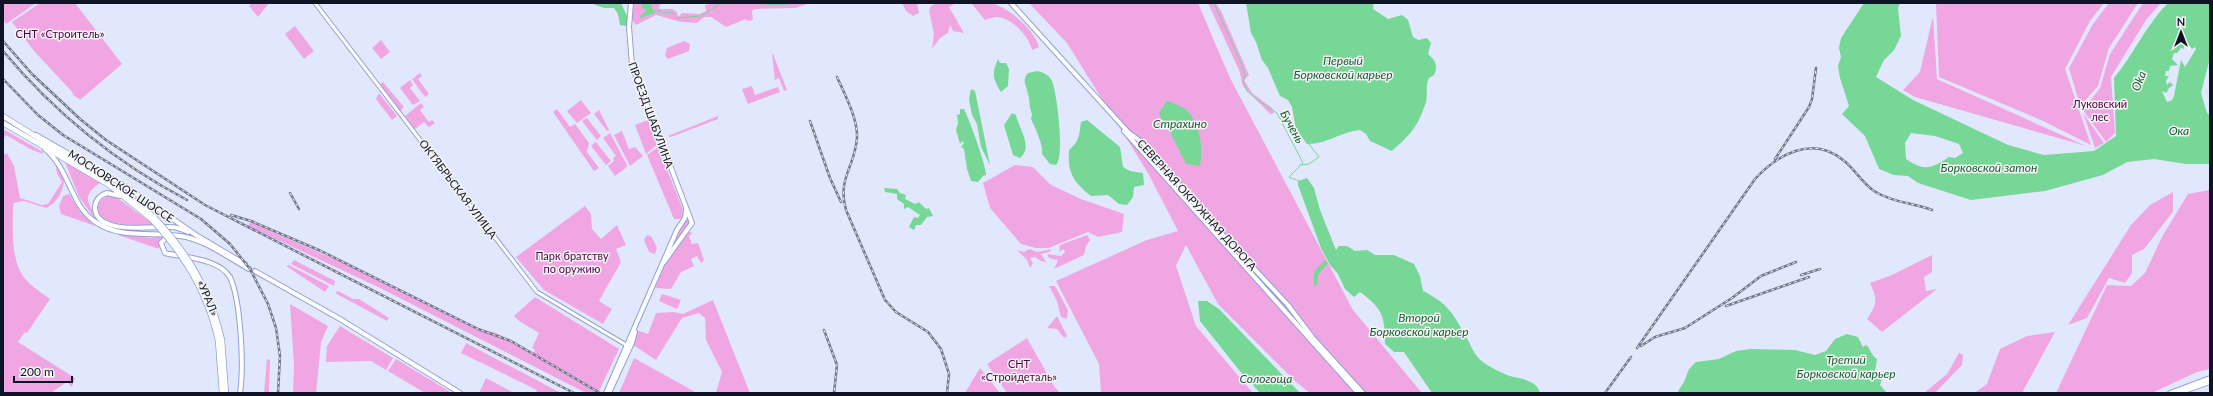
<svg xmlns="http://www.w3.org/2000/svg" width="2213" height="396" font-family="Lato,sans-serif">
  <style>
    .green { fill: #f1a6e4 }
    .water { fill: #76d796; fill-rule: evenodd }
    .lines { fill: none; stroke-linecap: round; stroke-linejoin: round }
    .stream { stroke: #76d796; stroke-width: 1 }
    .primary-tunnel { stroke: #c2c8de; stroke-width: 4; stroke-dasharray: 4 2; stroke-linecap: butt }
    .secondary-casing { stroke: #92a0d3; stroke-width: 5 }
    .primary-casing { stroke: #92a0d3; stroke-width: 6 }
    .trunk-casing { stroke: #92a0d3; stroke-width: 6 }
    .secondary { stroke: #fff; stroke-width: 3 }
    .primary { stroke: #fff; stroke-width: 4 }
    .trunk { stroke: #fff; stroke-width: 4.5 }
    .rail-casing { stroke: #72788c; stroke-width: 2.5 }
    .rail { stroke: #f5f5f5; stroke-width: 1; stroke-dasharray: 3; stroke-linecap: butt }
    .trunk-bridge-casing { stroke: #92a0d3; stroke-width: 6; stroke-linecap: butt }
    .trunk-bridge { stroke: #fff; stroke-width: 4.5 }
    .labels { text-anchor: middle; stroke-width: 3; stroke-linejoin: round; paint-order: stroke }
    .park-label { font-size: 11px; fill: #4c0045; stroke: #f5f5f5 }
    .street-label { font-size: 11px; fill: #0f1326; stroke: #f5f5f5 }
    .water-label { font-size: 12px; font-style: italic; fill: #165d33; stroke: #f5f5f5 }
  </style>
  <rect width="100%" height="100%" fill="#e1e8fe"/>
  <!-- green -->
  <path class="green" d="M3,3H36L6,24L3,20Z
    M40,3H75L122,64L80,100L72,94L73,93L34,51L12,22Z
    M252,3H269L258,17L249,6Z
    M634,3H661L659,7L660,9H672L677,12L678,17L682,13L700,14L706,11L705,5L715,3H810L796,8L755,9L752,11L753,20L747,21L746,19L726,27L711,17H704L697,23L681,22L656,15L636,25L632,20Z
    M902,3H917L919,13L913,16L906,11Z
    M937,3H956L949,7L964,33L953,31L950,25L948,33L940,38L932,49L934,34L929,10L931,6Z
    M971,3C977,3 984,2 990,3C1006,5 1036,31 1039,47L1032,50C1029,36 1012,18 997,17C994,17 989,19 985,20Z
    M1029,3H1198L1230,78L1353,310L1422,393H1310L1296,382L1218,304L1186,245L1176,266L1196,326L1253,393H1101L1099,364L1056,281L1147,240L1178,231L1148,173L1067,43Z
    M1208,3H1216L1221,11L1249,75L1244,80L1252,93L1272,108L1274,113L1270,114L1243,86L1239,70Z
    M1936,3H2104L2090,21L2065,69L2091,145L2041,120L1939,77Z
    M2109,3H2138L2109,48L2098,86L2080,106L2069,68L2093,24Z
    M2143,3H2161L2146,20L2111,77L2115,133L2106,142L2083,110L2100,88L2110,54Z
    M1933,16L1937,79L2086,146L1915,97L1903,90L1920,72Z
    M295,26L314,51L304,59L285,34Z
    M381,40L390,52L381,59L372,48Z
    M684,41L690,44L689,51L668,59L665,56L667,48Z
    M772,54H773L787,90L784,91L779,78L775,80Z
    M420,73L422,76L418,79L429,94L425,97L412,79Z
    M410,80L413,85L410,88L420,101L413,105L400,88Z
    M383,82L404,107L401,110V114L396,105L379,85Z
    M752,86L755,95L778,87L780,92L748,104L742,89Z
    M379,93L397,116L392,120L376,99Z
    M581,100L591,113L577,123L567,111Z
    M421,103L424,107L420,110L429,122L432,120L435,123L429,127L424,122L415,129L405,116Z
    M557,109L570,127L575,124L589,143L587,152L599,168L594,171L553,112Z
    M599,110L609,130L607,131L594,114Z
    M2083,113L2104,143L2095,148Z
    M718,116V119L671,137L668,136Z
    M587,118L601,136L597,140L582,121Z
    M648,120L657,145L646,154L635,125Z
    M3,129L43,152V154L30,149L6,135L3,140Z
    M622,131L629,149L635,147L643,156L630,166L614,135Z
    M610,133L627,165L626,168L615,176L608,166L614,161L613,158L616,156L603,138Z
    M596,142L611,161L606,165L591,146Z
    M658,147L684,212L683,216L680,219H674L647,155Z
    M7,153L14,166L20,198L42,205L48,204L62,182L57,173L56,167L58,166L64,180C64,191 56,204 46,208L24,201L14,203L13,208C13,231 10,263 27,281C34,288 42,293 50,299L27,333L25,332L18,342L75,378L72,387L67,382L51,393H3V155Z
    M65,162L100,183C79,198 91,202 95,219L79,197Z
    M1015,165L1033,167L1051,185L1081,199L1124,214L1122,232L1098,237L1088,232L1049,248H1036L1021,244L990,208L983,183Z
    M2210,190V369L2197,372L2152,393H2056L2107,285L2131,286L2145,273L2163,235L2188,194Z
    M2173,192V212L2144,249L2132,255V273L2125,283L2109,278L2087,318L2068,325L2131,225L2150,205Z
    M69,194L80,212L95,226L61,214L59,206L63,196Z
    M108,196H115L154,225C141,225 97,228 98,207C99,201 103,198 108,196Z
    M585,206L591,214L592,229L601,239L617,225L626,245L616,249L621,262L599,301L612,309L603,324L544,290L516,257Z
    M686,218L689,219L691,223L673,245L677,232Z
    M250,222L375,277L481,329L496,333L533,353L535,350L532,348L539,333L519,321L514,316L535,297L619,349L598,393H586L380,288L248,226Z
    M689,232L693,233L689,236L692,244L698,243L704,260L701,263L697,256L691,259L694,266L681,272L671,289L655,288L668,257Z
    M118,234L151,238L164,236L159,243V249L118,235Z
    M647,235L652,237L657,248L655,254L649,252L644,240Z
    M1087,235L1090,240L1086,246L1084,255L1054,269L1058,260L1049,258L1047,254L1061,256L1065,252L1064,249L1059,252L1060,245Z
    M1029,249L1037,252L1052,249L1049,252L1041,254L1046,262L1041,261L1035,257L1030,258L1033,263L1030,268L1027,260L1017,250L1024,252Z
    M1932,255V272L1924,277L1926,291L1937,289L1882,332L1867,319C1877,303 1878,301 1870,283L1892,275Z
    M294,260L335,281L334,286L291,264Z
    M289,265L329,286L325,292L286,266Z
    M1049,286H1055L1068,310L1067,319L1061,317L1057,301Z
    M338,291L353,299H359L389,318L387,321L335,293Z
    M662,294L681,300L677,309L659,301Z
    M713,300L750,393H716L722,372L706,340L705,318L699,313L682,318L656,360L633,345L636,330L648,334L656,313L674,312L683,314Z
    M290,304L328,326L321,342L316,393H293L294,365Z
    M1057,316L1067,336L1064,338L1057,329L1047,328Z
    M340,326L393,358L386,370L371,361L326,362L327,346Z
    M2055,332L2022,393H1974L1987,384L2000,349L2027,336Z
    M1027,338L1054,386L1060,393H1007L987,364Z
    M466,343L561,393H536L537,390L461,353Z
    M1959,353L1963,355L1962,365L1935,393H1924L1947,374Z
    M634,358L697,393H619Z
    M267,359L270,360L269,393H264Z
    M396,359L452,393H425L388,371Z
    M980,368L1000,393H965Z
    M486,378L514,393H479Z"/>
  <!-- water -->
  <path class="water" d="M590,3H621L627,16V26L620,25L618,14L614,8H604Z
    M641,3H650L655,13L640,18V16L647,10L642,8Z
    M1246,3H1374L1373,9L1388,19L1402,15L1408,20L1413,37L1418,40L1427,38L1431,43L1428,54C1436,61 1438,66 1434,75L1429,78C1425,86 1428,94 1426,102C1418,127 1410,135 1392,151L1370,141L1366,134L1360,130C1340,132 1328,144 1307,144L1296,129L1292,107L1288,100L1280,96L1268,68L1262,60L1256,42L1251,33Z
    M1864,3H1900L1898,8L1901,36L1894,50L1884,60L1876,77L1913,100L2008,145L2044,155L2094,151L2116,136L2114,78C2134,54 2146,25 2168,3H2210V58L2201,93L2207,113L2210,115V164H2186L2154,159L2127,162L2103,175L2045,191L1971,200L1918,183L1908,176L1894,175L1879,169L1865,136L1842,114L1849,106L1840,78L1838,66L1841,57L1839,48L1841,38ZM2184,45H2189L2192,49L2195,47L2196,49L2185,67L2181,60L2174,96L2172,100L2167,102L2162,91L2167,93L2168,89L2173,85L2170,82L2167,85L2166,81L2169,76H2165L2166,71H2169L2170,66L2178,65L2172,59L2174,53H2177L2181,48L2184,49ZM1911,133L1935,136L1959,144L1963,153L1955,158L1949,157C1932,168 1925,172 1906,159L1905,143Z
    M998,59L1000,63H1006L1009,69L1008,86L1001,92C992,78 992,73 998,59Z
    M1037,71C1043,72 1049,75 1052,81C1057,93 1065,157 1056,165L1050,164L1042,154C1044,147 1035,127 1031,119L1032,114C1029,107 1030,101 1028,94C1027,86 1021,81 1028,73Z
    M971,89L975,91L990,165L981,147L977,124L972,115L969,99Z
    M1167,101C1172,103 1179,105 1184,108C1201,121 1203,148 1200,166L1186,164L1171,134L1162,121L1159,112Z
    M960,109H964C969,119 987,167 986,176L984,175L978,182L971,181L967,169L964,149L961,147L964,143L962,141L960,144L956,130L958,123L957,115L960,114Z
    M1012,113L1016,115C1018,127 1034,147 1020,158L1013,155L1004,125Z
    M1087,120L1120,147L1123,167L1130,171L1143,173L1144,185L1134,187L1133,197L1127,205L1119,204L1108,195L1091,196C1074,182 1067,173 1069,150C1080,141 1079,134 1081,122Z
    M1307,178L1314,188L1320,210L1336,250L1339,246H1347L1355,251L1367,250L1375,255H1394L1414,264L1420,276L1423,291C1451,305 1454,316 1469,342C1472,349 1476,357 1483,362C1490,367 1501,373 1510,376C1521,379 1537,380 1540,393H1432L1404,352H1394L1385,344C1385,316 1383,309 1360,292L1354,297L1345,289L1338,274L1330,265L1321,248L1298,185V181Z
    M884,188L897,189L900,193L906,195L905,199L915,204L919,202L926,209L929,208L933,216L927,217L921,225H916L914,230L909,227L914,217L918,218L920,215L908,207L904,209V204L897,199V194L885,192Z
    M1325,260L1328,263L1318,275L1317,285L1314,286V272Z
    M1198,301H1207L1219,309L1300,393H1260L1239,370L1200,321Z
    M1847,334L1858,337L1863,347L1866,345C1871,349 1870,354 1877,359L1874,378L1882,379L1880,385L1887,393H1677L1684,382L1689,369L1696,362L1719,359L1736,351L1751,349L1795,350L1815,355L1826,351L1835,339Z"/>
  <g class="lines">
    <!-- stream -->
    <path class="stream" d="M752,3L778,5L799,3
      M1214,3L1241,63L1245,76L1243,82L1247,91L1256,99L1277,113L1303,163L1289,177L1299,181
      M655,10L664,13L671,12L677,18L701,16L720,4L735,3
      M1300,165L1309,164L1319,157L1309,144"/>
    <!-- primary-tunnel -->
    <path class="primary-tunnel" d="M249,269L259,276"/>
    <!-- secondary casing -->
    <g class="secondary-casing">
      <path id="secondary" d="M315,3L537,292L628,346"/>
    </g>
    <!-- primary casing -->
    <g class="primary-casing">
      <path id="primary" d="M631,3L629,27L632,65L692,223L664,262
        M1011,3L1128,132L1143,143L1207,218L1288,305L1313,338L1363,393
        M1124,131L1358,393
        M36,135L125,186L196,235L245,264
        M45,149C70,170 70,204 94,221C121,241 157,230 186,237C208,242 229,258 249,269
        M120,196L107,193C100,195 96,200 95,206C93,236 153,226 170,227C177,227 182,229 188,232
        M168,236L161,243L165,253C185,258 218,258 230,277C241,301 244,367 240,393
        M255,271L340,319L460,393
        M606,393L677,230L685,218L686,209
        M609,393L632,343L635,332
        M2170,393L2210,378
        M2178,393L2210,382"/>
    </g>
    <!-- trunk casing -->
    <g class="trunk-casing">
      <path id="trunk" d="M3,116L118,188L154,217
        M3,123L109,185L151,219
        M222,340L226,393
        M218,341L222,393"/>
    </g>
    <!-- secondary -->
    <use href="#secondary" class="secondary"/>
    <!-- primary -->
    <use href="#primary" class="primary"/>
    <!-- trunk -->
    <use href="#trunk" class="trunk"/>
    <!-- rail casing -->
    <g class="rail-casing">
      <path id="rail" d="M3,41L32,74L80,119L106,140L205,205L574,393
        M3,51C54,112 117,163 187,200
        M837,77C845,95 858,119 857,138C855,167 837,178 846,210L885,300L896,312L928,332L941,349L949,374L947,393
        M3,79L38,115L63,135L201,219L230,244L250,269L268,304L276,328L280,356L278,393
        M810,121L830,178L841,202
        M1775,159L1809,107L1812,99L1816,68
        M290,193L299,209
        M231,215L251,221L321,251L478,329L511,341L600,393
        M1801,275L1820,269
        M1726,306L1809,277
        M824,330L837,365L834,393
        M1641,346L1655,337L1685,328L1732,298L1761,276L1796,262
        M1637,348L1755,179C1778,154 1813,135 1843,160C1855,169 1862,183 1874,191C1891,202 1913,203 1932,210
        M1605,393L1631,357"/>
    </g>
    <!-- rail -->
    <use href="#rail" class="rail"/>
    <!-- trunk-bridge casing -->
    <g class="trunk-bridge-casing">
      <path id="trunk-bridge" d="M154,217C188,252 211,292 222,340
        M151,219C184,254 208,293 218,341"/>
    </g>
    <!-- trunk-bridge -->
    <use href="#trunk-bridge" class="trunk-bridge"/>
  </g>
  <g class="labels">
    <!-- park labels -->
    <g class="park-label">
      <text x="60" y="38">СНТ «Строитель»</text>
      <text x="2100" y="108">Луковский<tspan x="2100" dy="13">лес</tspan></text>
      <text x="572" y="260">Парк братству<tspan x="572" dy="13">по оружию</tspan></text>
      <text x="1019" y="368">СНТ<tspan x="1019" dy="13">«Стройдеталь»</tspan></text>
    </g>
    <!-- street labels -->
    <g class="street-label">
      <text transform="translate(651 115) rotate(70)" y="4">ПРОЕЗД ШАБУЛИНА</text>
      <text transform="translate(121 186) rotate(33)" y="4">МОСКОВСКОЕ ШОССЕ</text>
      <text transform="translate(458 189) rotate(53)" y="4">ОКТЯБРЬСКАЯ УЛИЦА</text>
      <text transform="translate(1197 205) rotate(48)" y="4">СЕВЕРНАЯ ОКРУЖНАЯ ДОРОГА</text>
      <text transform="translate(208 298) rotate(67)" y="4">«УРАЛ»</text>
    </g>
    <!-- water labels -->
    <g class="water-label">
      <text x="1343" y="65">Первый<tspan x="1343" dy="14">Борковской карьер</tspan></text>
      <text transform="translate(2139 81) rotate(-69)" y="4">Oka</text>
      <text x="1180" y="128">Страхино</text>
      <text transform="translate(1292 127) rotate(61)" y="4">Бучень</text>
      <text x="2179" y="135">Ока</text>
      <text x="1989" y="172">Борковской затон</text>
      <text x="1419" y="322">Второй<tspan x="1419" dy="14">Борковской карьер</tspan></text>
      <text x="1846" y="364">Третий<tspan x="1846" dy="14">Борковской карьер</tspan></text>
      <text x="1266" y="383">Сологоща</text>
    </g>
  </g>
  <!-- border -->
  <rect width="2213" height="396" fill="none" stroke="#0f1326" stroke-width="8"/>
  <!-- north arrow -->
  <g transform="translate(2181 32)" stroke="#f5f5f5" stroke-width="3" paint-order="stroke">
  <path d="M0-3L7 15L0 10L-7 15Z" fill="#0f1326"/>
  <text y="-6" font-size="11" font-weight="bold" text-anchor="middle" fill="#0f1326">N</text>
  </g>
  <!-- scale -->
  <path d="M14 376v6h58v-6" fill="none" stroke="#0f1326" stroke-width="2"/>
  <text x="20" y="376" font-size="12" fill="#0f1326" stroke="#f5f5f5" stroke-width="3" paint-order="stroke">200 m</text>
</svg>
